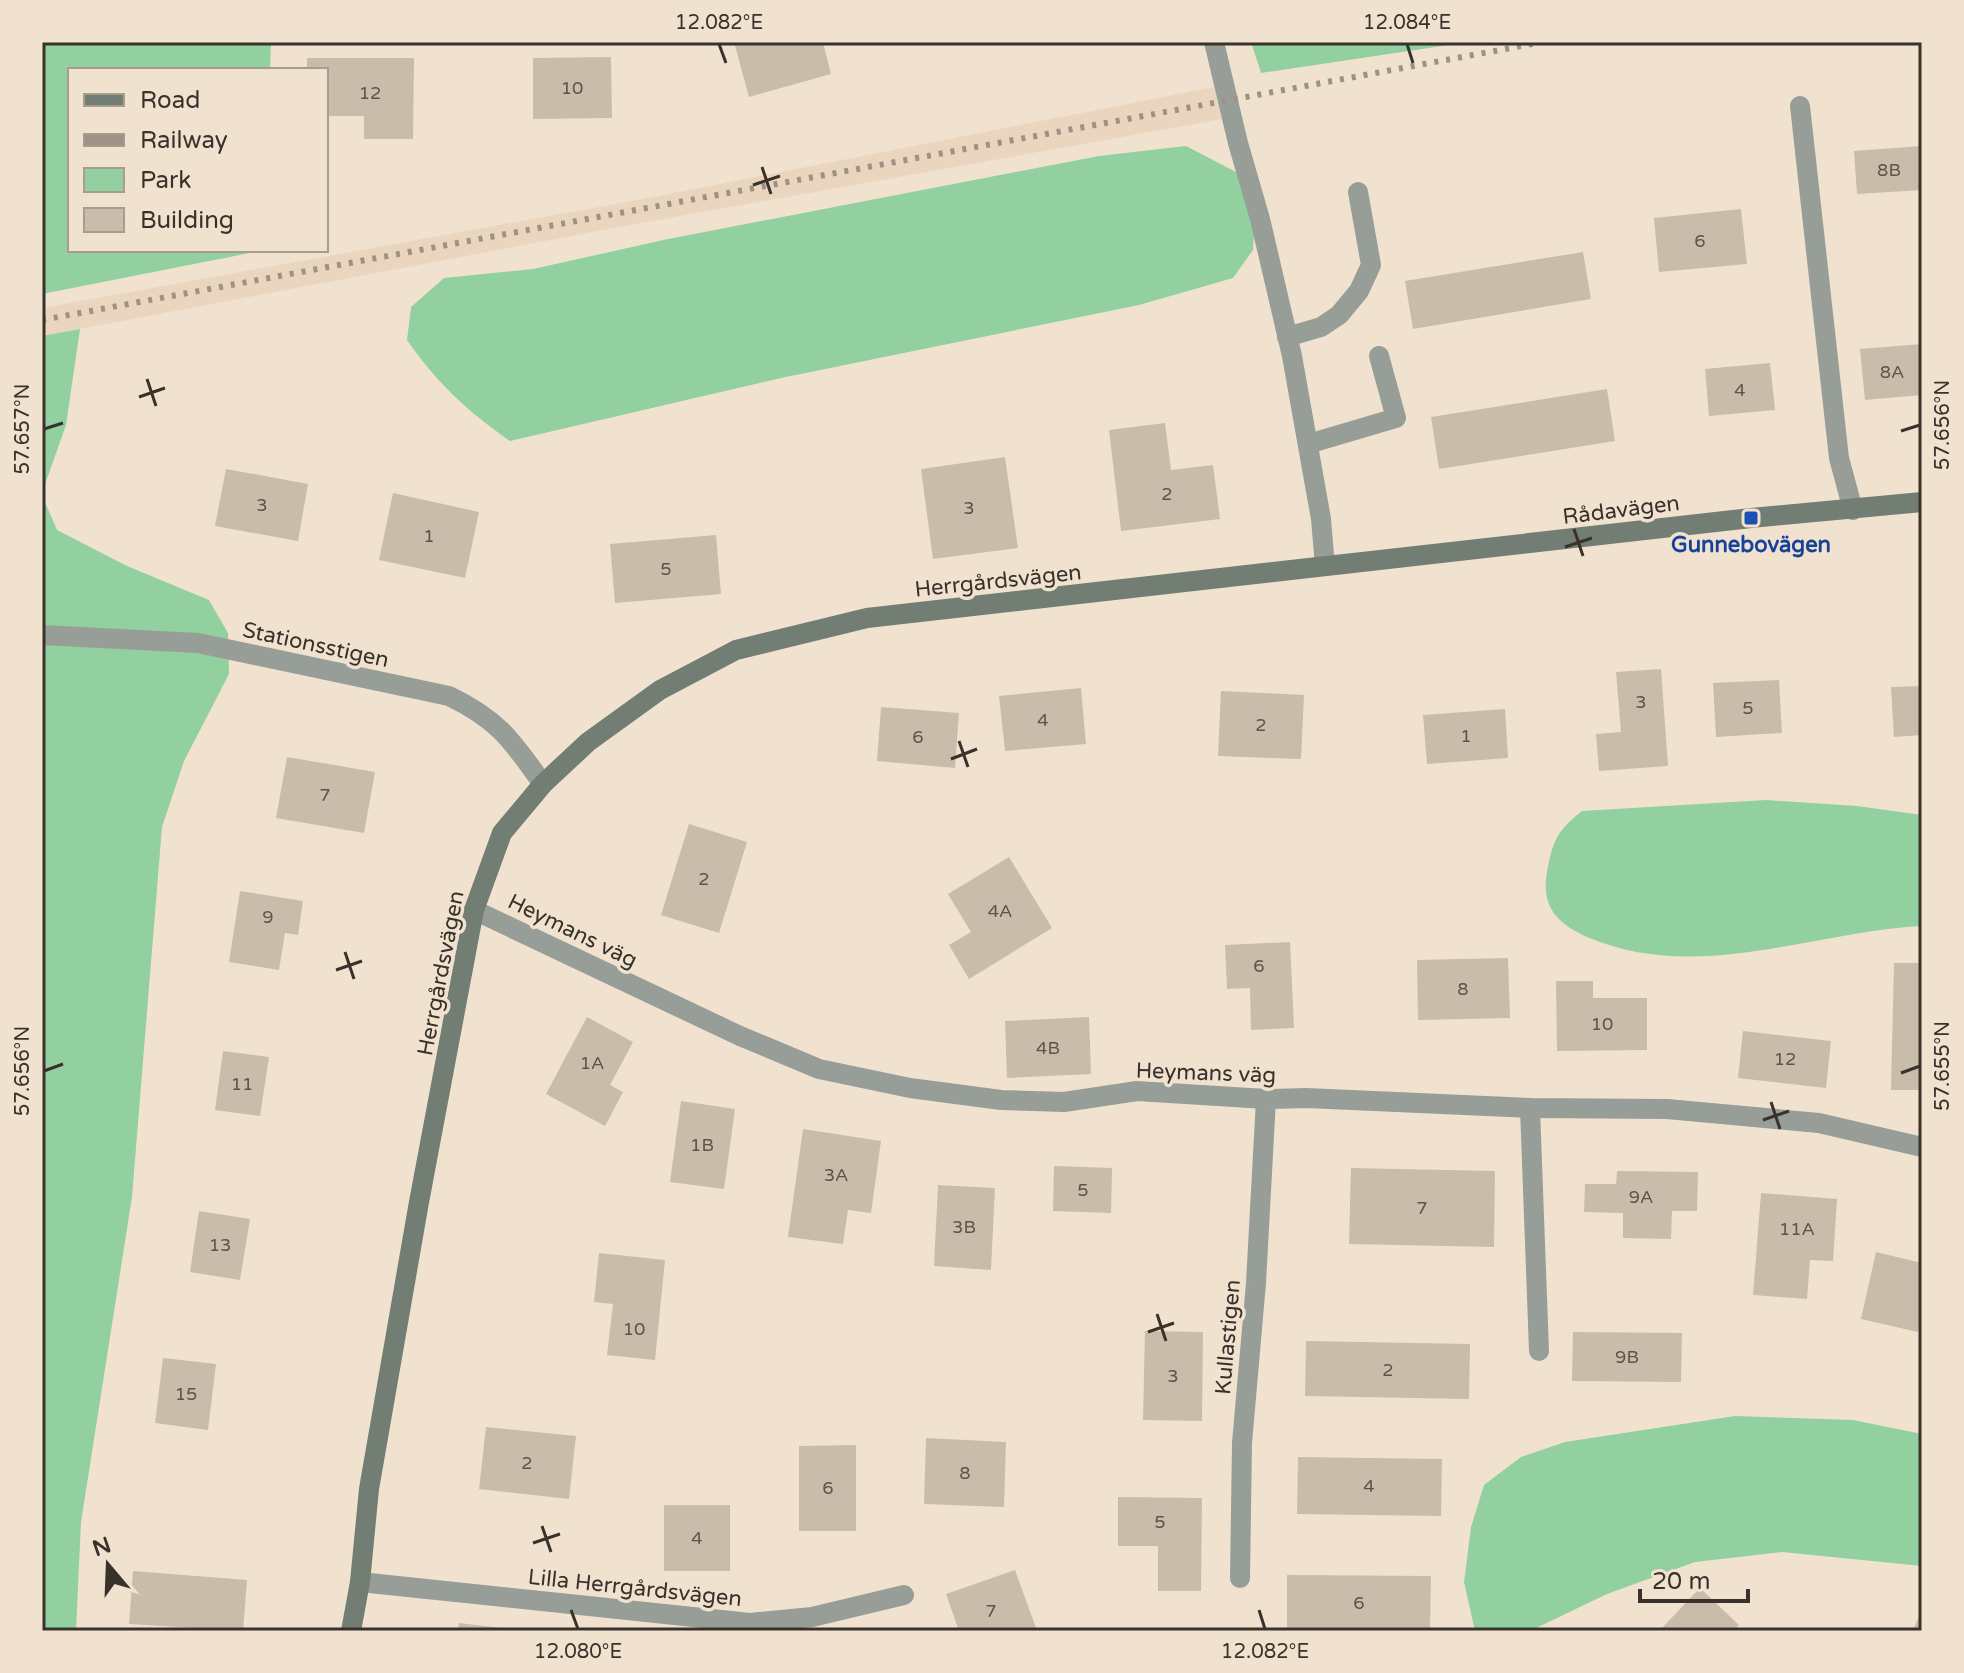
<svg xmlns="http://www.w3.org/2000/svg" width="1964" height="1673" font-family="'Varela Round',sans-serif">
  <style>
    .built { fill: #ead6be }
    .green { fill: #92d09f }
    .building { fill: #cabcaa }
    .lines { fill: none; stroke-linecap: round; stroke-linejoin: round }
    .lane { stroke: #979e98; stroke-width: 20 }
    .street { stroke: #979e98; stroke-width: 20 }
    .secondary { stroke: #727d73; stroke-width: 20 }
    .rail { stroke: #9d9285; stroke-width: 6; stroke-dasharray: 4 8; stroke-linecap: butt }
    .ticks { fill: none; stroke: #38322b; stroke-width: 3 }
    .transit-dot { fill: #1a4fb4; stroke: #f1e2d0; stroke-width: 3 }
    .labels { text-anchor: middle; stroke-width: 7; stroke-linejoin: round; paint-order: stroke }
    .number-label { font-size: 18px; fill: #5c544b }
    .street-label { font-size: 22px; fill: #38322b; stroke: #f1e2d0 }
    .transit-label { font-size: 22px; font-weight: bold; fill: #164399; stroke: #f1e2d0 }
    .neatline { fill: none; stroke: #38322b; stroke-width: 3 }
    .ticks-label { font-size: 20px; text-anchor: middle; fill: #38322b }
  </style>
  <rect width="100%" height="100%" fill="#f1e2d0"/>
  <!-- built -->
  <path class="built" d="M1214,87L1223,119L641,223L42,336V308L643,199Z"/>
  <!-- green -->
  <path class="green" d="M42,42H271L270,70H70V250L260,251L42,294Z
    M1251,42H1469L1261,73Z
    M1186,146L1236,172L1255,218L1253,250L1233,278L1139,305L781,378L510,441C467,411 437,383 407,340L411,307L444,278L533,269L668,239L1099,156Z
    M80,329L66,425L42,493V336Z
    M42,495L57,530L127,566L209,600L228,633L229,674L184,761L162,827L132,1197L81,1522L76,1631H42Z
    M1766,800L1857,806L1922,815V926C1810,932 1697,984 1587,937C1556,923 1541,906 1547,872C1553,840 1557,831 1582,811Z
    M1735,1416L1853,1420L1922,1434V1566L1782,1552L1695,1562L1607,1594L1530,1631H1475L1464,1582L1471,1527L1484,1485L1521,1457L1565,1442Z"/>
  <!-- building -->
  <path class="building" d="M734,42H823L831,74L749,97Z
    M611,57L612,118L533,119V58Z
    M307,58H414L413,139H364V116H326V70H307Z
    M1922,146V190L1857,194L1854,151Z
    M1741,209L1747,264L1659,272L1654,218Z
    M1583,252L1591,299L1413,329L1405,281Z
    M1922,344V395L1865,400L1860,349Z
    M1770,363L1775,410L1709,416L1705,369Z
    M1607,389L1615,441L1439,469L1431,417Z
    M1165,423L1171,470L1213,465L1220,519L1121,531L1109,430Z
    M1005,457L1018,548L933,559L921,469Z
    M226,469L308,484L298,541L215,526Z
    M393,493L479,512L465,578L379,560Z
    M716,535L721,594L615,603L610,544Z
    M1661,669L1668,766L1599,771L1596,734L1621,732L1616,672Z
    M1779,680L1782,733L1716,737L1713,683Z
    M1922,686V735L1894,737L1891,687Z
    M1081,688L1086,744L1005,751L999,696Z
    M1221,691L1304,695L1301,759L1218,756Z
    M881,707L959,713L955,768L877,761Z
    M1505,709L1508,758L1427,764L1423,715Z
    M287,757L375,772L364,833L276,818Z
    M689,824L747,842L719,933L661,915Z
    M1009,857L1052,928L969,979L949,945L971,932L948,894Z
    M240,891L303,901L298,935L285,933L279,970L229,962Z
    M1290,942L1294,1028L1251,1030L1250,988L1227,989L1225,945Z
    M1508,958L1510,1018L1418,1020L1417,960Z
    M1894,963H1922V1090H1891Z
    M1556,981H1593V998H1647V1050L1557,1051Z
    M587,1017L633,1042L610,1085L623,1092L605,1126L546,1094Z
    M1089,1017L1091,1074L1007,1078L1005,1021Z
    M1743,1031L1831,1041L1826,1088L1738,1078Z
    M223,1051L269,1057L260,1116L215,1110Z
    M681,1101L735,1109L724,1189L670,1182Z
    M803,1129L881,1141L871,1213L848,1210L843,1244L788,1237Z
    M1054,1166L1112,1168L1111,1213L1053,1211Z
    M1351,1168L1495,1171L1494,1247L1349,1244Z
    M1617,1171L1698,1172L1697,1211H1672L1671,1239L1623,1238V1213L1584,1212L1585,1184H1616Z
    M938,1185L995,1188L991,1270L934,1266Z
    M1761,1193L1837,1199L1833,1261L1810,1260L1807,1299L1753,1295Z
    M199,1211L250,1219L240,1280L190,1272Z
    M1876,1252L1922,1263V1316L1918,1332L1861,1319Z
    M599,1253L665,1260L655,1360L607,1355L613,1304L594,1302Z
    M1145,1331L1203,1332L1202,1421L1143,1420Z
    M1573,1332L1682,1333L1681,1382L1572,1381Z
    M1306,1341L1470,1344L1469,1399L1305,1396Z
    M163,1358L216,1364L208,1430L155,1423Z
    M486,1427L576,1436L569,1499L479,1489Z
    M926,1438L1006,1442L1004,1507L924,1504Z
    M856,1445V1531H799V1446Z
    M1298,1457L1442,1459L1441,1516L1297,1514Z
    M1118,1497L1202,1498L1201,1591H1158V1546H1118Z
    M664,1505H730V1571H664Z
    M1015,1570L1036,1628L1028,1631H959L946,1594Z
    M133,1571L247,1580L243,1631L129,1624Z
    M1287,1575L1431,1576L1430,1630H1287Z
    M1700,1588L1739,1625L1734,1631H1659Z
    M1922,1608V1631H1913Z
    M459,1623L510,1629V1631H458Z"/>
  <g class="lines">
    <!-- lane -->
    <path class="lane" d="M1800,106L1839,458L1853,510
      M1287,337L1321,327L1339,315L1359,291L1371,265L1358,192
      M1308,444L1396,418L1379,356
      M42,635L198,643L449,696C499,720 512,741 543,784
      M1530,1108L1539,1351"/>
    <!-- street -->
    <path class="street" d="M1214,42L1238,143L1260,219L1292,356L1321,519L1325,566
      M474,910L740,1036L819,1069L910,1088L1001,1100L1064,1102L1137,1091L1266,1099L1306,1098L1530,1108L1667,1109L1819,1123L1922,1147
      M1240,1578L1242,1443L1256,1283L1266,1099
      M360,1582L750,1623L812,1617L904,1595"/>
    <!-- secondary -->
    <path class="secondary" d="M351,1631L360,1582L369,1489L419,1202L474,910L502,833L543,784L588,742L660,690L736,650L867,618L1751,518L1922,502"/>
    <!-- rail -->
    <path class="rail" d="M42,320L1543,42"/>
  </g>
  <!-- ticks -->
  <path class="ticks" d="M719,44L726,63M1407,44L1413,63M762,167L771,194M753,185L780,176M147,379L156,406M139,397L165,388M44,429L63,423M1901,431L1920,425M1574,529L1583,556M1565,547L1592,538M959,741L968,767M951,759L977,749M345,952L354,979M336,970L362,961M44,1071L63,1064M1901,1073L1920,1066M1771,1102L1780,1129M1763,1120L1789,1111M1157,1314L1166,1341M1148,1332L1174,1323M542,1526L551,1552M533,1543L560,1534M571,1610L578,1629M1259,1610L1265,1629"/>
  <!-- markers -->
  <rect class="transit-dot" x="1743" y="510" width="16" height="16" rx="4"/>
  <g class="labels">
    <!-- number labels -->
    <g class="number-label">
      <text x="572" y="94">10</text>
      <text x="370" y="99">12</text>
      <text x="1889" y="176">8B</text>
      <text x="1700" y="247">6</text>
      <text x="1892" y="378">8A</text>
      <text x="1740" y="396">4</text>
      <text x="1167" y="500">2</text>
      <text x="262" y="511">3</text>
      <text x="969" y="514">3</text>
      <text x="429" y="542">1</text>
      <text x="666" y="575">5</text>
      <text x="1641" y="708">3</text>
      <text x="1748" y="714">5</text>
      <text x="1043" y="726">4</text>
      <text x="1261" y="731">2</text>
      <text x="1466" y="742">1</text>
      <text x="918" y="743">6</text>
      <text x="325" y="801">7</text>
      <text x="704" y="885">2</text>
      <text x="1000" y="917">4A</text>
      <text x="268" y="923">9</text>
      <text x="1259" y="972">6</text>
      <text x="1463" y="995">8</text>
      <text x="1602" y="1030">10</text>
      <text x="1048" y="1054">4B</text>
      <text x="1785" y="1065">12</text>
      <text x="592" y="1069">1A</text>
      <text x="242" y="1090">11</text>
      <text x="702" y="1151">1B</text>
      <text x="836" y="1181">3A</text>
      <text x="1083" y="1196">5</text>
      <text x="1641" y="1203">9A</text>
      <text x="1422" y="1214">7</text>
      <text x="964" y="1233">3B</text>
      <text x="1797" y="1235">11A</text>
      <text x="220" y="1251">13</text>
      <text x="634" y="1335">10</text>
      <text x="1627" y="1363">9B</text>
      <text x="1388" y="1376">2</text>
      <text x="1173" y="1382">3</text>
      <text x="186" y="1400">15</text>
      <text x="527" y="1469">2</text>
      <text x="965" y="1479">8</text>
      <text x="1369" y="1492">4</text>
      <text x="828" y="1494">6</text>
      <text x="1160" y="1528">5</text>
      <text x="697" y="1544">4</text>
      <text x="1359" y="1609">6</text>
      <text x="991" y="1617">7</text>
    </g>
    <!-- street labels -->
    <g class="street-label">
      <text transform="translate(1621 509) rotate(-7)" y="8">Rådavägen</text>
      <text transform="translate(998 580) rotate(-6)" y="8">Herrgårdsvägen</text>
      <text transform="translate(316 644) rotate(12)" y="8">Stationsstigen</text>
      <text transform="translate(573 930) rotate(26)" y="8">Heymans väg</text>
      <text transform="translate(440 973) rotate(-79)" y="8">Herrgårdsvägen</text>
      <text transform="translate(1206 1072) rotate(2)" y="8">Heymans väg</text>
      <text transform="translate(1227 1337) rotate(-85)" y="8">Kullastigen</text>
      <text transform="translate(635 1587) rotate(6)" y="8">Lilla Herrgårdsvägen</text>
    </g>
    <!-- transit labels -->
    <g class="transit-label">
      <text x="1751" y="552">Gunnebovägen</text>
    </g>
  </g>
  <!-- border -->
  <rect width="1964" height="1673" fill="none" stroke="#f1e2d0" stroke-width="88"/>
  <!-- legend -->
  <rect x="68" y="68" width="260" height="184" fill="#f1e2d0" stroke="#a79c8e" stroke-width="2"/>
  <rect x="84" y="94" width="40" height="12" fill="#727d73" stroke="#a79c8e" stroke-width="2"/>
  <text x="140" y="108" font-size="24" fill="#38322b">Road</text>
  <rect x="84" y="134" width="40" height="12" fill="#9d9285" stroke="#a79c8e" stroke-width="2"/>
  <text x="140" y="148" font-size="24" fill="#38322b">Railway</text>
  <rect x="84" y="168" width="40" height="24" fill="#92d09f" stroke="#a79c8e" stroke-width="2"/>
  <text x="140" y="188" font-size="24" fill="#38322b">Park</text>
  <rect x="84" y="208" width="40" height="24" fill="#cabcaa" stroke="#a79c8e" stroke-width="2"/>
  <text x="140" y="228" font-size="24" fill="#38322b">Building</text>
  <!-- north arrow -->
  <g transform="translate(108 1565) rotate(341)" stroke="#f1e2d0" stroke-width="6" paint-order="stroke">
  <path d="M0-6L14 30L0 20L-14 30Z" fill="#38322b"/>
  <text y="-12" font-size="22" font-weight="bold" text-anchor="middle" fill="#38322b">N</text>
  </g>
  <!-- scale -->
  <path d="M1640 1589v12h108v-12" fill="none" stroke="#38322b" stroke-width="4"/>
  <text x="1652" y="1589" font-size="24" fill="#38322b" stroke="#f1e2d0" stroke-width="6" paint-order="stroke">20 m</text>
  <rect x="44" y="44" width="1876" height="1585" class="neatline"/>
  <g class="ticks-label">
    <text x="719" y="29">12.082°E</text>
    <text x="1407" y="29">12.084°E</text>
    <text transform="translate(1942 425) rotate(-90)" y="7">57.656°N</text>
    <text transform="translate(22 429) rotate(-90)" y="7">57.657°N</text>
    <text transform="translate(1942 1066) rotate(-90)" y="7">57.655°N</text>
    <text transform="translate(22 1071) rotate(-90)" y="7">57.656°N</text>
    <text x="578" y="1658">12.080°E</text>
    <text x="1265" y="1658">12.082°E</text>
  </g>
</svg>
